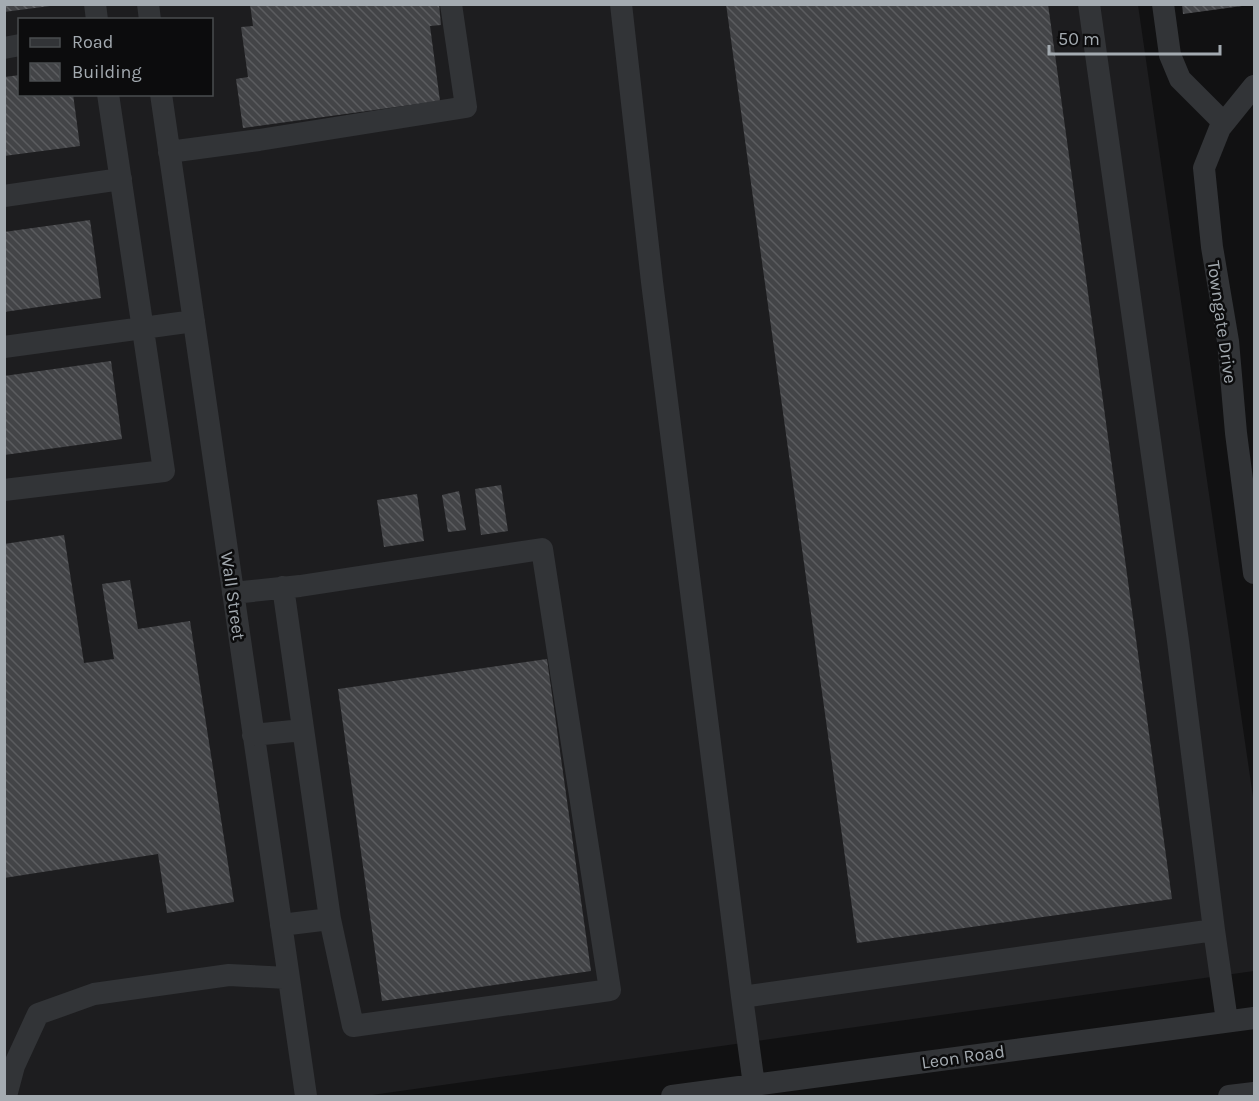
<svg xmlns="http://www.w3.org/2000/svg" width="1259" height="1101" font-family="Karla,sans-serif">
  <style>
    .built { fill: #1d1d1f; fill-rule: evenodd }
    .building { fill: url(#building-back-hatch) }
    .lines { fill: none; stroke-linecap: round; stroke-linejoin: round }
    .minor { stroke: #323437; stroke-width: 22 }
    .labels { text-anchor: middle; stroke-width: 5; stroke-linejoin: round; paint-order: stroke }
    .street-label { font-size: 18px; fill: #a4abb1; stroke: #0c0c0d }
  </style>
  <defs>
    <pattern id="building-back-hatch" width="6" height="6" patternUnits="userSpaceOnUse" patternTransform="scale(1.5)"><rect width="6" height="6" fill="#434447"/><path d="M-1 5l2 2M0 0l6 6M5-1l2 2" fill="none" stroke="#5b5c5f"/></pattern>
  </defs>
  <rect width="100%" height="100%" fill="#111112"/>
  <!-- built -->
  <path class="built" d="M5,5H1138L1254,804V971L365,1096H5ZM20,20H212V94H20Z"/>
  <!-- building -->
  <path class="building" d="M4,4H50V6L4,12Z
    M250,4H439L441,25L430,26L440,101L243,128L236,79L248,77L241,27L253,26Z
    M726,4H1048L1172,899L857,943Z
    M1182,4H1242V6L1183,14Z
    M20,75V94H73L80,146L4,156V77Z
    M90,220L101,298L4,312V232Z
    M111,361L122,439L4,455V376Z
    M501,485L508,531L481,535L475,489Z
    M459,491L466,530L448,532L442,495Z
    M417,494L424,541L384,547L377,500Z
    M64,535L84,663L114,659L102,584L130,580L138,629L190,621L234,902L167,913L158,854L4,878V544Z
    M547,659L591,971L382,1001L338,689Z"/>
  <g class="lines">
    <!-- minor -->
    <path class="minor" d="M95,4L97,20
      M148,4L150,20
      M621,4L652,282L742,997
      M1089,4L1178,641L1214,930
      M1163,4L1170,55L1180,79L1224,123
      M4,48L20,45
      M1254,86L1220,128L1204,168L1212,247L1228,341L1236,433L1254,573
      M161,94L306,1096
      M169,152L259,140L466,107L451,4
      M4,196L121,179
      M4,347L194,321
      M4,490L164,471L108,94
      M283,587L330,919
      M233,593L300,586L542,549L610,990L353,1026L330,919L281,925
      M253,735L303,730
      M754,1085L742,997L1214,930L1227,1021
      M6,1096L14,1066L38,1014L94,994L229,975L288,978
      M672,1096L1254,1018
      M1229,1096L1254,1093"/>
  </g>
  <g class="labels">
    <!-- street labels -->
    <g class="street-label">
      <text transform="translate(1222 322) rotate(82)" y="6">Towngate Drive</text>
      <text transform="translate(233 596) rotate(82)" y="6">Wall Street</text>
      <text transform="translate(963 1057) rotate(-8)" y="6">Leon Road</text>
    </g>
  </g>
  <!-- border -->
  <rect width="1259" height="1101" fill="none" stroke="#a4abb1" stroke-width="12"/>
  <!-- legend -->
  <rect x="18" y="18" width="195" height="78" fill="#0c0c0d" stroke="#494c4f" stroke-width="1.5"/>
  <rect x="30" y="38" width="30" height="9" fill="#323437" stroke="#494c4f" stroke-width="1.5"/>
  <text x="72" y="48" font-size="18" fill="#a4abb1">Road</text>
  <rect x="30" y="63" width="30" height="18" fill="url(#building-back-hatch)" stroke="#494c4f" stroke-width="1.5"/>
  <text x="72" y="78" font-size="18" fill="#a4abb1">Building</text>
  <!-- scale -->
  <path d="M1049 45v9h171v-9" fill="none" stroke="#a4abb1" stroke-width="3"/>
  <text x="1058" y="45" font-size="18" fill="#a4abb1" stroke="#0c0c0d" stroke-width="4.5" paint-order="stroke">50 m</text>
</svg>
